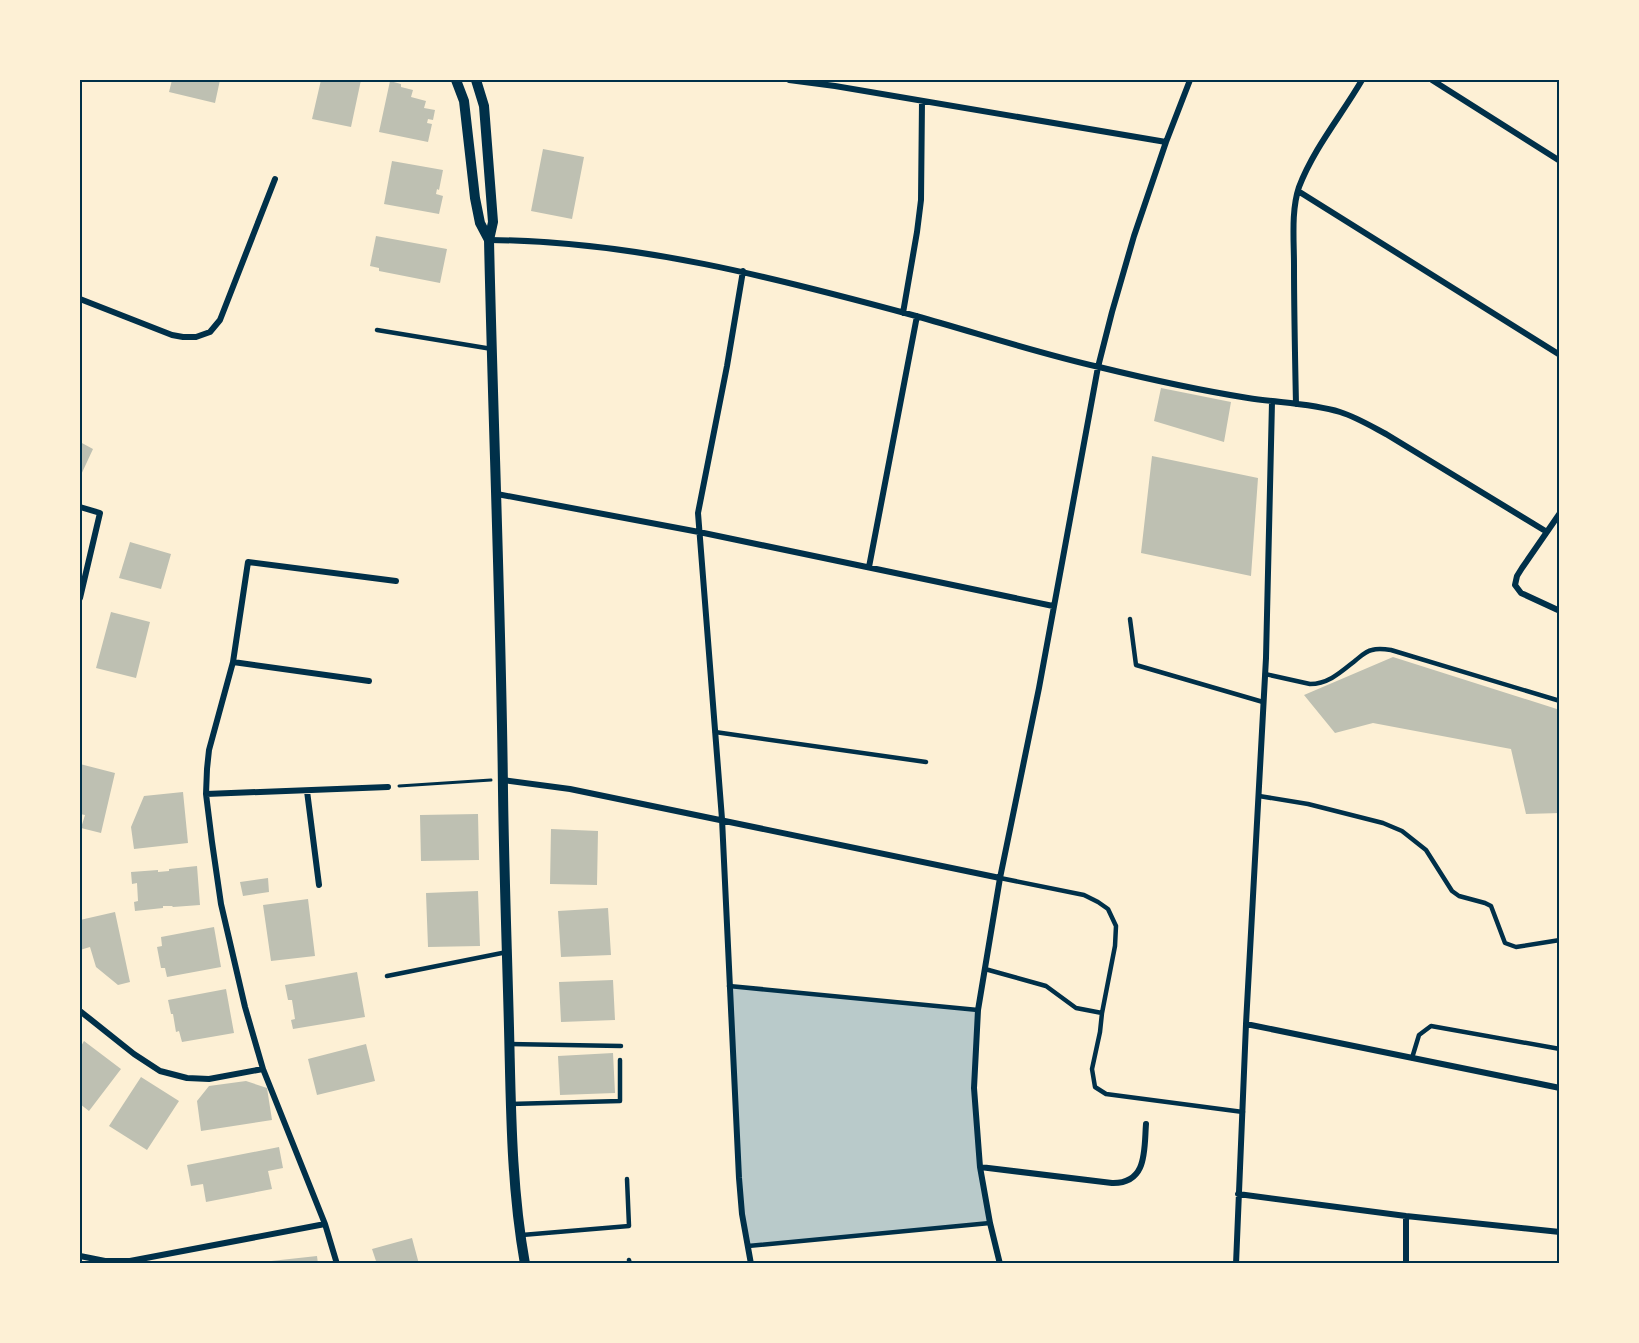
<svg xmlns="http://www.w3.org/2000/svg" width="1639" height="1343" font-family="Poppins,sans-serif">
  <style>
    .green { fill: #b9caca }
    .building { fill: #bec0b2 }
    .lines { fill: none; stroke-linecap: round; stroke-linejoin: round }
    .path { stroke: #003049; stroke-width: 3 }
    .service { stroke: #003049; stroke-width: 4.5 }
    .minor { stroke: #003049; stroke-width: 6 }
    .tertiary { stroke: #003049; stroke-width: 10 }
    .neatline { fill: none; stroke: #003049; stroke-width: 2 }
  </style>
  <rect width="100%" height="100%" fill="#fdf0d5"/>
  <!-- green -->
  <path class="green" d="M729,986L978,1010L974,1088L980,1167L990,1223L748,1246L742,1214Z"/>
  <!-- building -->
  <path class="building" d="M172,80H220L215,103L169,92Z
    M321,80H361L351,127L312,119Z
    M390,81L401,84V87L413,90L411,97L426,101L424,108L435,110L433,120L428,119L427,123L432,124L428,142L379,132Z
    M543,149L584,157L572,219L531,211Z
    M392,161L443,170L439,190L437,189L436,194L443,196L439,214L384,204Z
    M376,236L447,249L440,283L379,271V268L370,266Z
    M1161,388L1231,402L1224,442L1154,421Z
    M80,442L93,449L80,477Z
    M1152,456L1258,478L1251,576L1141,553Z
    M130,542L171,554L161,589L119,578Z
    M111,612L150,622L136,678L96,668Z
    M1393,657L1560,710V813L1526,814L1511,749L1373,723L1335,733L1304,695Z
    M80,764L115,773L101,833L81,828L85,815L80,814Z
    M183,792L188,843L134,849L131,827L144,796Z
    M478,814L479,860L421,861L420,815Z
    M551,829L598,831L597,885L550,884Z
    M197,866L200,905L173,907L172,906H163V908L135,911L134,902L138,901L137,883L132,884L131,872L158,870V872L169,871V869Z
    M268,878L269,892L243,896L240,882Z
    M478,891L480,946L428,947L426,893Z
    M308,899L315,956L271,961L263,905Z
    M608,908L611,955L561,957L558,911Z
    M115,912L130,982L118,985L96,967L90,947L80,950V920Z
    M214,927L221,967L167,977L165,968H161L157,947L162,946L161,937Z
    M357,972L365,1017L293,1029L291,1020L295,1019L292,1000H288L285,985Z
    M613,980L615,1020L561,1022L559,982Z
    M226,989L234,1033L182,1042L179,1031L176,1032L173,1014H171L168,1000Z
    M84,1041L121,1069L89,1111L80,1104V1048Z
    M366,1044L375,1081L317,1095L308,1059Z
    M613,1053L615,1093L560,1095L558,1056Z
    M141,1077L179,1101L147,1150L109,1126Z
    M246,1081L267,1088L272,1120L201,1131L197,1101L209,1086Z
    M279,1147L283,1168L268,1171L272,1189L206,1202L203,1184L191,1186L187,1165Z
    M412,1238L419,1264H377L372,1249Z
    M317,1256L318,1264H262V1262Z"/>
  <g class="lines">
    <!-- path -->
    <path class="path" d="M399,786L491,780"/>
    <!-- service -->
    <path class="service" d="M377,330L492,349
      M1130,619L1136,665L1263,702
      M1265,674L1310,684C1329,684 1342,671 1356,660C1361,656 1366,651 1372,650C1378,648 1385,649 1391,650L1560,701
      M715,732L926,762
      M1259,796L1308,804L1383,823L1402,831L1426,850L1452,891L1459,896L1485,903L1491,906L1505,943L1516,947L1560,940
      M1000,878L1084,895L1098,902L1108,909L1116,926L1115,946L1102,1013L1100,1032L1092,1069L1095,1087L1106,1094L1243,1112
      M985,969L1046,986L1076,1008L1102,1013
      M387,976L507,952
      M729,986L978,1010
      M509,1044L621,1046
      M1412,1058L1419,1035L1431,1026L1560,1049
      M510,1104L620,1101V1060
      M522,1235L629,1226L627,1179
      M748,1246L990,1223
      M629,1260L630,1264"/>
    <!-- minor -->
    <path class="minor" d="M789,80L835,86L1166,142
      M1432,80L1560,161
      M1298,191L1560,355
      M489,240C635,241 776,278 916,316C977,333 1037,353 1099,367C1148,379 1198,390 1248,398C1279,403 1310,403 1340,412C1356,417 1371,426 1386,434L1547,532
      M743,271L727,366L698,513L722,819L739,1178L742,1214L751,1264
      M80,299L172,335L183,337H196L210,332L220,320L275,179
      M903,313L917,232L921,200L922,101
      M1296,404C1295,357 1294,311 1294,265C1294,240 1291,211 1299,187C1314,148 1341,116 1362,80
      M497,494L699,532L1053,606
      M80,507L100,513L80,598
      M1560,513L1522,568L1517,576L1515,585L1521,593L1560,611
      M869,567L917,316
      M233,662L369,681
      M503,780L570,789L1000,878
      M307,791L319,885
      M206,794L388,787
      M80,1011L134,1054L160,1071L187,1078L209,1079L263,1069
      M1246,1024L1560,1088
      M980,1167L1112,1183C1148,1184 1144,1149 1146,1124
      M1238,1194L1406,1216L1560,1232
      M80,1256L105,1261H130L325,1224
      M337,1264L325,1224L263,1069L245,1007L221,904L212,842L206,794L207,769L209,750L233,662L248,562L396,581
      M1000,1264L990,1223L980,1167L974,1088L978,1010L1000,878L1039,688L1098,367L1112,312L1134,236L1166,142L1190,80
      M1236,1264L1246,1024L1266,658L1272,402
      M1406,1264V1216"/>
    <!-- tertiary -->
    <path class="tertiary" d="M456,80L464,101L475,198L480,223L489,240
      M476,80L484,106L493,222L489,240C493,424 501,607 503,791C504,870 507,949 509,1028C511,1106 511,1186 525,1264"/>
  </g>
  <!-- border -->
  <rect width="1639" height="1343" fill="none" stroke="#fdf0d5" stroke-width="162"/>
  <rect x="81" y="81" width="1477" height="1181" class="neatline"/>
</svg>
